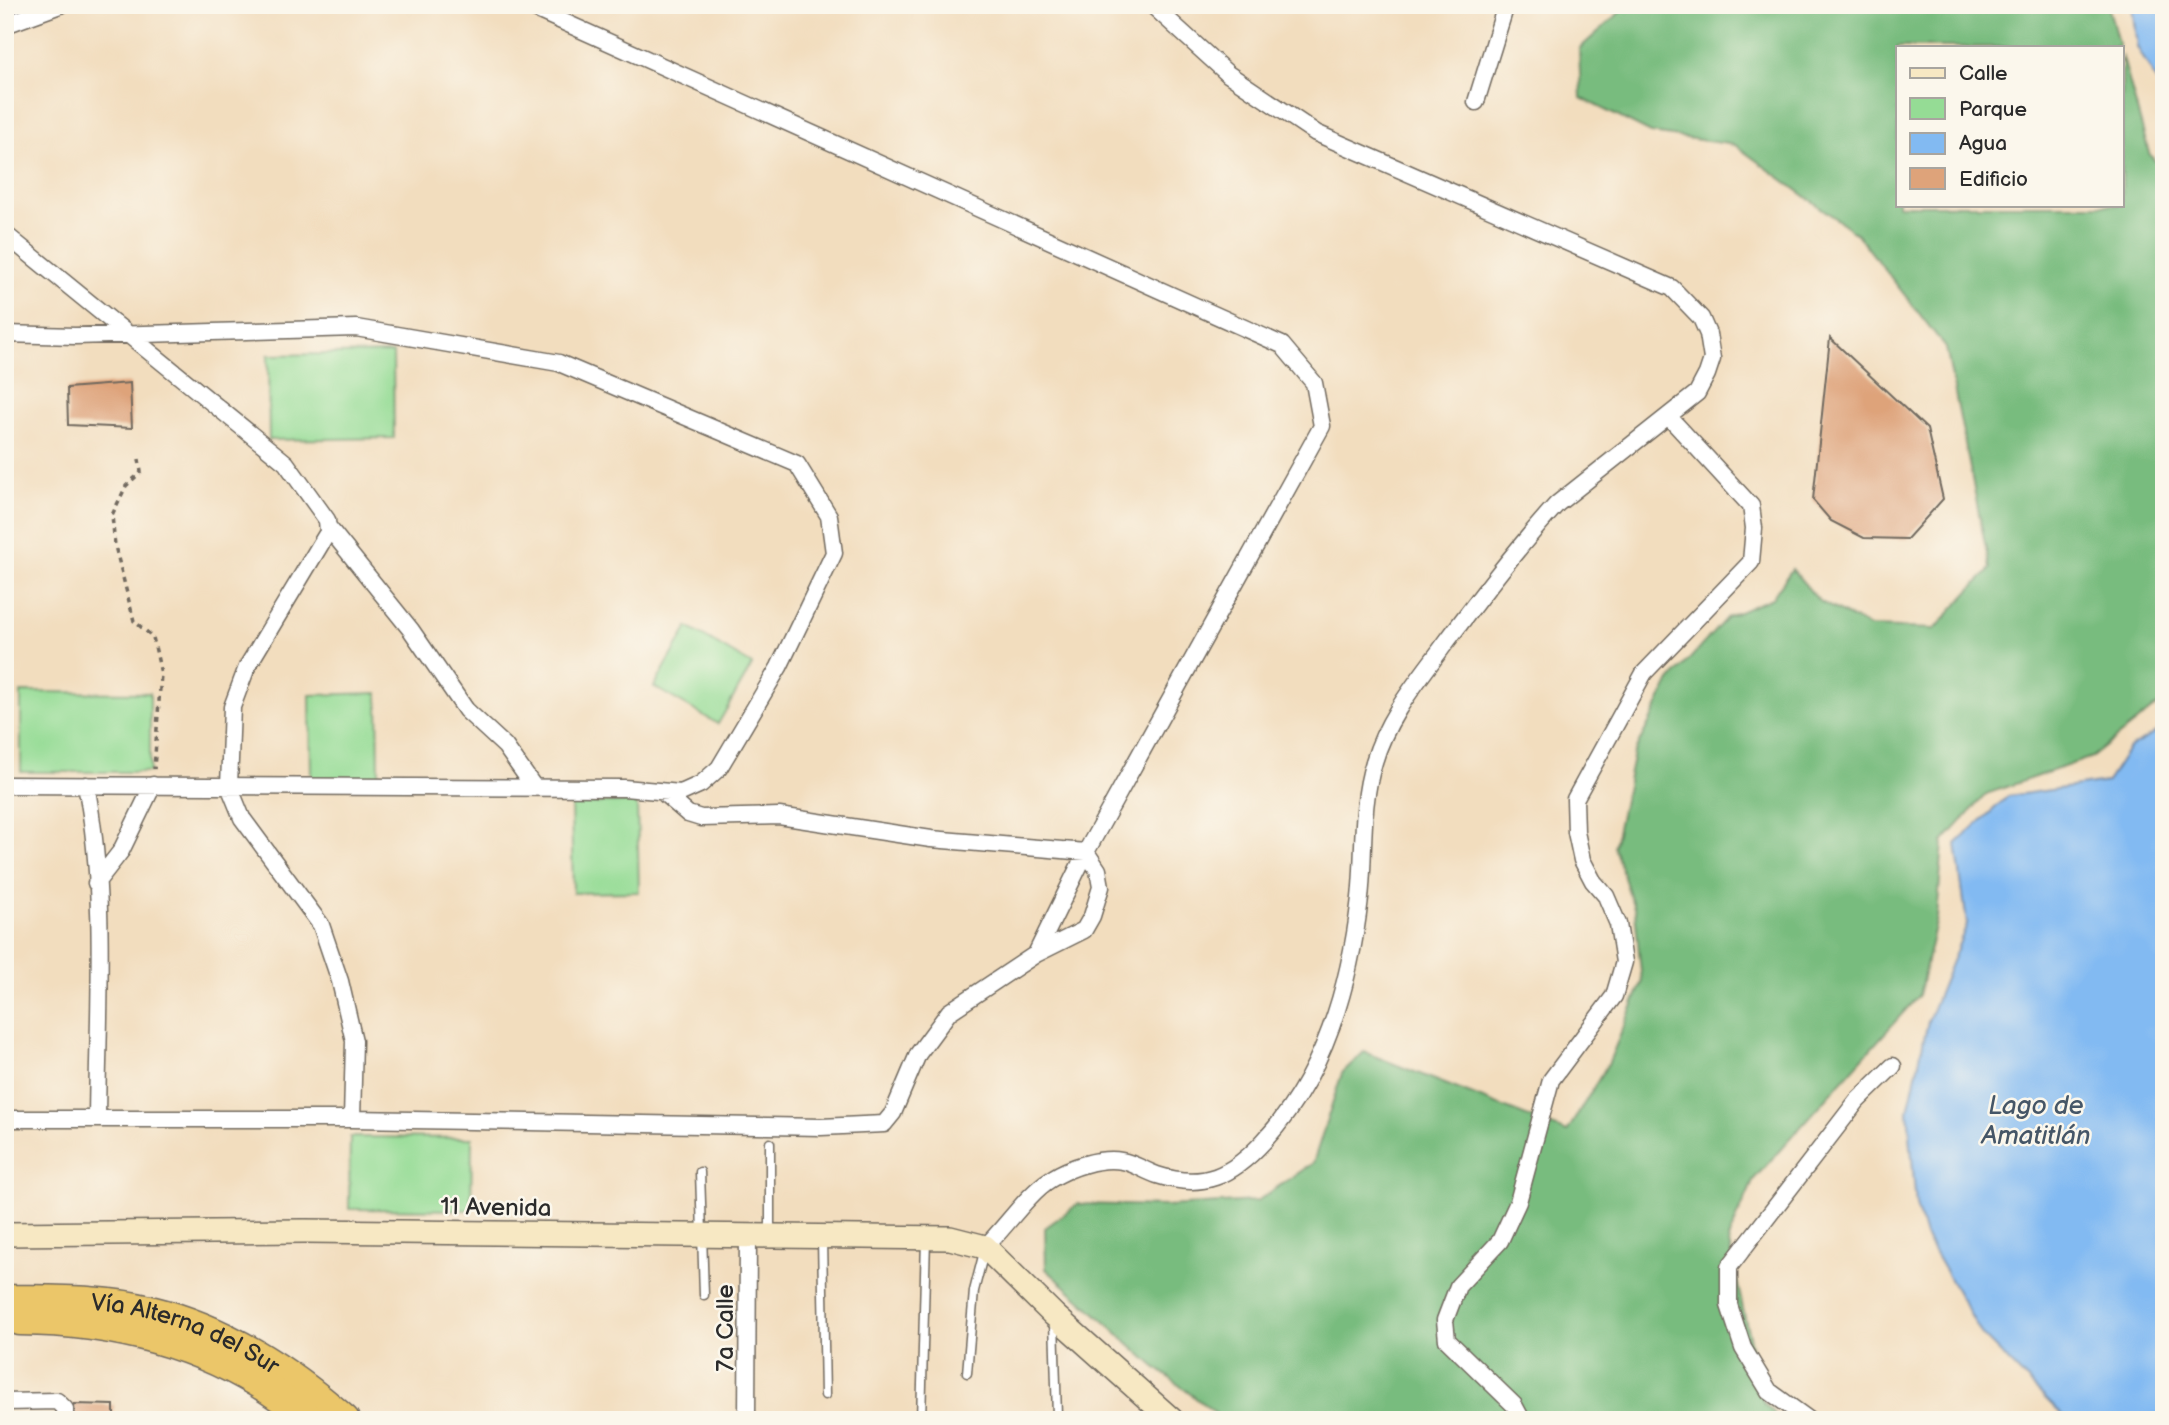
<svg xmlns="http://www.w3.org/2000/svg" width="2169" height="1425" font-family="'Balsamiq Sans',sans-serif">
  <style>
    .green { fill: #95dc95; stroke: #608460; stroke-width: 2 }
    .forest { fill: #78bc7e; stroke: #527454; stroke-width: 2 }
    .water { fill: #82baf2; stroke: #56728e; stroke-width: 2 }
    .building { fill: #dea37a }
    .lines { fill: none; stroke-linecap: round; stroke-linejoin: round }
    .lane-casing { stroke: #71695e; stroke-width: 11 }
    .street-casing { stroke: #71695e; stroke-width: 19 }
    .secondary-casing { stroke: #71695e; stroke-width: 26 }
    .highway-casing { stroke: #71695e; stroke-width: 33 }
    .path { stroke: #71695e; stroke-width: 3.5; stroke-dasharray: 5 5; stroke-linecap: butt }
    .lane { stroke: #fff; stroke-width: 8 }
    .street { stroke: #fff; stroke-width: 16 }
    .secondary { stroke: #f7e8c3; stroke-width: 23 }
    .highway { stroke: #ebc669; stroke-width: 30 }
    .labels { text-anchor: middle; stroke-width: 5; stroke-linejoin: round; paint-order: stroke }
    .street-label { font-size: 24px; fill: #2b2b2b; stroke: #fbf7ec }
    .water-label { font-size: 26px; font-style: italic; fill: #455667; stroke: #fbf7ec }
  </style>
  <rect width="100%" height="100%" fill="#fbf7ec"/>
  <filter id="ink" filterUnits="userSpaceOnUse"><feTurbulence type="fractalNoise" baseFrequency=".0143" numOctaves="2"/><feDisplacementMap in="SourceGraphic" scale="14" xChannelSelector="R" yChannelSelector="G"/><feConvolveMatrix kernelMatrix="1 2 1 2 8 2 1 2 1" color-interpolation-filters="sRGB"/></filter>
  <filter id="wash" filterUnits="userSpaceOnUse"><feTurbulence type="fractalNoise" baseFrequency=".00686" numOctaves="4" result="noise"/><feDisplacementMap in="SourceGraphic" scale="28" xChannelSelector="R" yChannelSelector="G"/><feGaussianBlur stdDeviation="1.57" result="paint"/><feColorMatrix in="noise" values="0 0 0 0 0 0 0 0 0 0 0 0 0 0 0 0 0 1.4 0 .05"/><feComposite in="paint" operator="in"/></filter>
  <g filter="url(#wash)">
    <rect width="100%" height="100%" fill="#f2ddbe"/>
    <!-- green -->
    <path class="green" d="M393,353L394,438L269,440L268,355Z
      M688,627L752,665L718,724L654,687Z
      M21,692L150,693V772H21Z
      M378,693L379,778L311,779L310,695Z
      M637,802L639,892L573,893L571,804Z
      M350,1137L472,1138L471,1210L349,1209Z"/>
    <!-- forest -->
    <path class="forest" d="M1628,5H2108L2119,47H1898V205H2122V55L2149,153L2164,173V700L2092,757L1986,794L1943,842L1937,918L1919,995L1754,1179L1728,1239L1763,1402L1781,1420H1218L1215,1413L1153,1365L1046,1269L1045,1228L1078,1204L1166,1206L1257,1201L1313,1163L1342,1073L1364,1052L1567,1132L1609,1062L1642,983L1635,911L1614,847L1634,753L1670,681L1727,617L1772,598L1792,569L1819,601L1869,627L1935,629L1990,569L1946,348L1857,234L1735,145L1651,133L1581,98L1579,49Z"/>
    <!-- water -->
    <path class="water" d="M2132,5H2164V94L2137,47Z
      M2164,728V1420H2071L2062,1415L1982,1335L1925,1236L1916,1205L1908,1111L1928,1021L1967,924L1956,844L2008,796L2107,782L2129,748Z"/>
    <g id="blocks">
      <!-- building -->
      <path class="building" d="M1830,338L1927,429L1943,499L1907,539L1864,538L1831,521L1813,500Z
        M130,383L132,428L68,425L67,388Z
        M74,1404L114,1405V1420H75Z"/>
    </g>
  </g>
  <g filter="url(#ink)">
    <use href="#blocks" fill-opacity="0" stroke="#71695e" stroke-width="2"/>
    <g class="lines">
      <!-- lane casing -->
      <g class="lane-casing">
        <path id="lane" d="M700,1172L704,1295
          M770,1235V1143
          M822,1239L825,1395
          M1054,1321L1057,1416
          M967,1373L974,1291L984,1252
          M921,1420L926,1239"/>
      </g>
      <!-- street casing -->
      <g class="street-casing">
        <path id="street" d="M5,25L60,5
          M1476,102L1506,5
          M5,234L286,463L327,520L328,532L247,667L232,707L229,786L242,818L321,925L340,981L354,1041L352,1119
          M5,334L75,336L356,328L559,363L797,464L829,516L834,553L779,667L719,768L701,784L681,793L624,788L5,785
          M329,528L411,630L466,710L505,746L534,787
          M86,785C107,893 98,1009 97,1119
          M665,794L688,814L701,818L779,816L931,839L1086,852L1036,954
          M96,883L121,851L153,785
          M5,1119H352L821,1127L884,1124L893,1113L918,1054L949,1012L1036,954L1084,930L1092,916L1101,887L1098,870L1086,852L1322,426L1314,383L1282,345L526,5
          M985,1247C1006,1227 1028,1193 1051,1179C1070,1167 1100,1157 1122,1161C1134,1163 1145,1171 1157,1175C1203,1190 1232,1176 1264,1141C1324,1076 1350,985 1360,898C1365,853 1360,806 1374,762C1387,717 1417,682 1444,645C1480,597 1517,548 1557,504L1697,393L1707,374L1712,359L1708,334L1701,318L1672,288L1316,133L1228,74L1152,5
          M5,1402L57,1401L65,1409V1420
          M747,1420L748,1237
          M1522,1420L1514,1405L1447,1340L1445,1320L1458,1286L1500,1241L1518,1202L1551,1080L1614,996L1624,962L1618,924L1606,896L1593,881L1582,860L1576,832L1575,799L1644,673L1751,562L1754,528L1751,506L1668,416
          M1809,1420L1769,1391L1743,1348L1729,1305V1267L1857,1101L1893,1066"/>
      </g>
      <!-- secondary casing -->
      <g class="secondary-casing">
        <path id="secondary" d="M5,1234L305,1231L950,1238L985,1247L1054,1315L1172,1420"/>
      </g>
      <!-- highway casing -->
      <g class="highway-casing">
        <g id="highway">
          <path id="s1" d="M5,1300C53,1301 103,1299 150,1311C224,1329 287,1370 344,1420"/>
          <path d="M20,1320C127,1321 227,1349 310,1420"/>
        </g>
      </g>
      <!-- path -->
      <path class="path" d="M139,459L141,472L126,486L112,515L115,546L134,621L153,637L161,674L154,769"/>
      <!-- lane -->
      <use href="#lane" class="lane"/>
      <!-- street -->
      <use href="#street" class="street"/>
      <!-- secondary -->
      <use href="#secondary" class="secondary"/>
      <!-- highway -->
      <use href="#highway" class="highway"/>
    </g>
  </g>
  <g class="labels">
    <!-- street labels -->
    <g class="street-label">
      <text transform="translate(496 1207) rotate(1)" y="8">11 Avenida</text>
      <text transform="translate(725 1328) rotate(-90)" y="8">7a Calle</text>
      <text dy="8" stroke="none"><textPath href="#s1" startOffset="186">Vía Alterna del Sur</textPath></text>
    </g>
    <!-- water labels -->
    <g class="water-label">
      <text x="2036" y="1114">Lago de<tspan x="2036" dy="30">Amatitlán</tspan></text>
    </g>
  </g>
  <!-- margin -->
  <rect width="2169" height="1425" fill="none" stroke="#fbf7ec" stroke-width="28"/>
  <!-- legend -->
  <rect x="1896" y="46" width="228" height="161" fill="#fbf7ec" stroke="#a8a59f" stroke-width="2"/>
  <rect x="1910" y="68" width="35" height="10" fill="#f7e8c3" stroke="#a8a59f" stroke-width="2"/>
  <text x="1959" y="80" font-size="21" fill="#2b2b2b">Calle</text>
  <rect x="1910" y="98" width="35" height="21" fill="#95dc95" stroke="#a8a59f" stroke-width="2"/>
  <text x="1959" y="116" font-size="21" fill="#2b2b2b">Parque</text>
  <rect x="1910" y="133" width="35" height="21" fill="#82baf2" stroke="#a8a59f" stroke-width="2"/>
  <text x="1959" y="150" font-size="21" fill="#2b2b2b">Agua</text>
  <rect x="1910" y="168" width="35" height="21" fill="#dea37a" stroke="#a8a59f" stroke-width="2"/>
  <text x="1959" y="186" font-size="21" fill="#2b2b2b">Edificio</text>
</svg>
